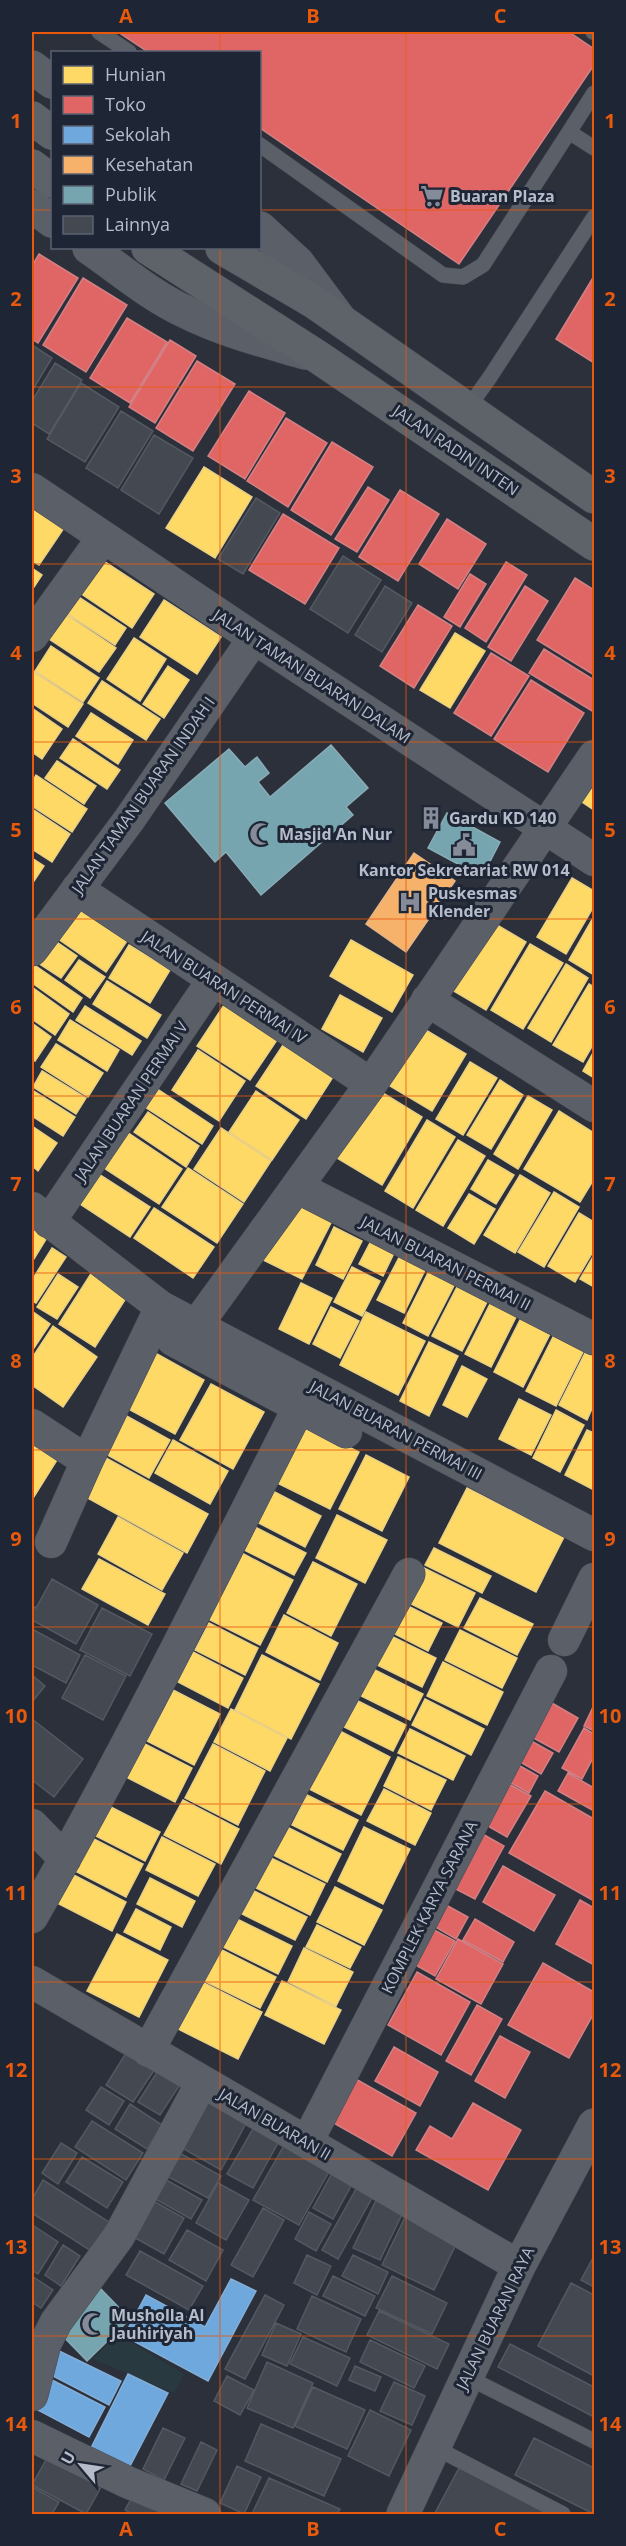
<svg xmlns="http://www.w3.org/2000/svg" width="626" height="2546" font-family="'Open Sans',sans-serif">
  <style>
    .green { fill: #283a40 }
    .homes { fill: #ffd966; stroke: #e9d084; stroke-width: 1.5 }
    .shops { fill: #e06666; stroke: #d38084; stroke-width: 1.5 }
    .schools { fill: #6fa8dc; stroke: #84aed7; stroke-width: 1.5 }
    .health { fill: #f6b26b; stroke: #e3b588; stroke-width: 1.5 }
    .public { fill: #76a5af; stroke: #89acb7; stroke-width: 1.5 }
    .building { fill: #444850; stroke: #535861; stroke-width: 1.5 }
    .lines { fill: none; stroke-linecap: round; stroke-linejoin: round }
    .service-casing { stroke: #474b53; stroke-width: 16 }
    .minor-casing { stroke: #474b53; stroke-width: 33 }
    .tertiary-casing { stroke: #474b53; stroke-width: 34 }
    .primary-casing { stroke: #494d57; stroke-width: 34 }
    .service { stroke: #5b5f68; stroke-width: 15 }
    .minor { stroke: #5b5f68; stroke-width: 32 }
    .tertiary { stroke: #5b5f68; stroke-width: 33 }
    .primary { stroke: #5e6269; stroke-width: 33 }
    .grid { fill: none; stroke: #e8590c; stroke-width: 1.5; stroke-opacity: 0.55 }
    .labels { text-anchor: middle; stroke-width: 6; stroke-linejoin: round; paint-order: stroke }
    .poi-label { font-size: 16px; font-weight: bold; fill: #b6bcca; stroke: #1e2635; text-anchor: start }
    .street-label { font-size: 16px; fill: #b6bcca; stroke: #1e2635 }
    .neatline { fill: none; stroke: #e8590c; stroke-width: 2 }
    .grid-label { font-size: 20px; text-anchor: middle; font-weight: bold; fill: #e8590c }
  </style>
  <rect width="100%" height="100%" fill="#2b303a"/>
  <!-- green -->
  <path class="green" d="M117,2334L184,2374L174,2393L93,2359Z"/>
  <!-- homes -->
  <path class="homes" d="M204,467L252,497L215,558L166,528Z
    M32,506L64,528L39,565L32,561Z
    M102,560L154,594L132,628L80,593Z
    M32,568L42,575L32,590Z
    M77,596L126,628L115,645L66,613Z
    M164,600L221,637L197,674L140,637Z
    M62,612L116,648L99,672L46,637Z
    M455,633L485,651L450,708L420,690Z
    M134,638L166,659L140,701L107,679Z
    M51,646L99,678L83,702L35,671Z
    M168,666L189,680L164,718L143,704Z
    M32,671L83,704L68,727L32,703Z
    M102,681L160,719L146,740L88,703Z
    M32,708L62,729L42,759L32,752Z
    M91,713L133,740L118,764L76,736Z
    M73,739L120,770L107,789L60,758Z
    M57,761L96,786L84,804L45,778Z
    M36,775L87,809L72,832L32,806V782Z
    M594,781V810L582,802Z
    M32,809L70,834L52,862L32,849Z
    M429,810L439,816L434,825L424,820Z
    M32,858L44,866L32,884Z
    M572,878L594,891V906L566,954L537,937Z
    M74,900L129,938L106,972L51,934Z
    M594,916V975L569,960Z
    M492,922L526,942L486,1010L452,990Z
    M51,938L77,956L61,978L35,961Z
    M351,940L413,975L392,1012L330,976Z
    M530,944L563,963L523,1029L491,1010Z
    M129,945L170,970L150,1003L109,978Z
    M79,960L105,977L90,998L65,980Z
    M33,964L82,998L73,1012L32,983Z
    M566,964L588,978L551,1042L528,1028Z
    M107,981L161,1015L147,1038L93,1004Z
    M589,984L594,987V1043L583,1062L553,1045Z
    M32,987L69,1014L55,1035L32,1019Z
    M340,995L382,1018L363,1052L322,1029Z
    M230,996L283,1031L250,1080L197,1046Z
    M85,1006L141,1041L132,1055L76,1020Z
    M70,1020L119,1050L107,1071L58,1040Z
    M32,1023L51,1037L35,1061L32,1058Z
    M419,1026L466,1054L432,1111L385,1083Z
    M56,1044L103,1073L88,1097L41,1067Z
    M283,1045L333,1077L306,1119L256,1086Z
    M198,1050L245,1081L219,1121L172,1090Z
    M594,1051V1078L583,1071Z
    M470,1062L497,1078L463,1135L436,1119Z
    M42,1071L86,1098L76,1114L33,1087Z
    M500,1080L523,1095L491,1149L467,1135Z
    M156,1088L213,1126L202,1144L145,1107Z
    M32,1090L75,1117L63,1136L32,1116Z
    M378,1090L422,1117L382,1185L337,1158Z
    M256,1091L299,1120L272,1160L229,1132Z
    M528,1096L552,1110L518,1169L494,1154Z
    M559,1111L594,1133V1179L580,1202L524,1169Z
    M148,1112L199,1146L186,1167L134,1132Z
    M427,1120L455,1137L413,1208L385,1191Z
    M32,1126L57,1143L38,1171L32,1166Z
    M221,1128L271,1161L244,1202L194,1169Z
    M127,1132L182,1169L159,1204L104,1168Z
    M458,1140L485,1156L443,1226L416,1210Z
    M488,1160L514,1175L496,1204L471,1189Z
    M188,1168L243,1204L217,1243L162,1207Z
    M97,1173L150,1207L130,1237L77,1202Z
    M520,1175L550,1193L515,1253L484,1235Z
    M554,1192L579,1207L544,1267L518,1252Z
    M469,1194L495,1209L474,1244L448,1228Z
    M292,1196L334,1217L302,1279L261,1259Z
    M154,1208L214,1247L193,1278L134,1238Z
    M579,1213L594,1222V1250L575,1282L548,1266Z
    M32,1226L48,1236L32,1262Z
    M334,1227L362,1241L343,1279L316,1265Z
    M372,1239L395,1251L383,1276L359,1264Z
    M405,1246L431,1258L404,1313L377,1300Z
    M52,1248L66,1257L36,1303L32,1301V1280Z
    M594,1255V1287L580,1279Z
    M435,1259L461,1272L428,1336L403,1323Z
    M352,1267L380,1281L362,1316L334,1302Z
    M92,1272L128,1295L95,1347L59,1324Z
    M58,1274L78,1287L57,1319L37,1307Z
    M301,1283L332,1298L309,1344L279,1329Z
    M459,1283L489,1298L462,1351L432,1336Z
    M493,1298L519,1311L491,1367L465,1354Z
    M331,1307L359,1321L340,1358L313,1344Z
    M32,1311L50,1324L32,1351Z
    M366,1312L425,1341L398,1395L340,1365Z
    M522,1316L552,1330L523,1387L494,1372Z
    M53,1326L97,1357L63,1407L32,1385V1358Z
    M556,1331L586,1346L556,1406L526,1391Z
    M429,1342L458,1356L429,1416L400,1401Z
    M588,1347L594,1350V1404L587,1420L559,1405Z
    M148,1349L204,1380L175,1434L119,1404Z
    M462,1366L487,1379L467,1417L443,1405Z
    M211,1384L264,1412L233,1469L180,1440Z
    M519,1399L551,1415L531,1455L499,1439Z
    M556,1410L584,1425L560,1472L533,1458Z
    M123,1414L170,1440L149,1478L102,1452Z
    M306,1425L359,1452L330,1509L277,1483Z
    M587,1430L594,1433V1490L565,1475Z
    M32,1432L62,1452L32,1500Z
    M173,1440L228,1471L210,1504L155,1473Z
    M366,1455L409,1477L382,1531L339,1509Z
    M106,1458L208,1514L187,1553L84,1496Z
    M267,1488L321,1516L305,1547L251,1519Z
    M467,1488L564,1537L536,1592L439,1543Z
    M337,1515L387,1540L365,1583L316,1558Z
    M118,1517L183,1553L162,1590L98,1554Z
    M255,1527L306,1553L294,1575L244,1550Z
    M434,1548L491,1576L482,1593L425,1565Z
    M238,1551L293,1580L260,1645L204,1617Z
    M99,1559L165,1594L148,1625L82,1589Z
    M313,1562L357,1584L331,1636L287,1613Z
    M422,1567L475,1593L458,1627L405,1601Z
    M480,1598L533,1624L517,1655L464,1628Z
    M404,1604L442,1623L428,1651L389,1631Z
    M284,1615L338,1643L320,1680L266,1652Z
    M209,1623L258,1648L245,1675L195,1650Z
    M460,1630L517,1658L502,1688L445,1660Z
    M387,1634L436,1658L422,1687L373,1663Z
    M191,1651L243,1678L228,1708L176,1681Z
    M262,1655L319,1684L291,1739L235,1710Z
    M443,1662L503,1692L487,1725L427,1696Z
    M373,1669L423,1694L410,1720L361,1696Z
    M173,1690L220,1714L194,1765L147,1741Z
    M425,1699L484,1729L471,1755L412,1725Z
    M358,1701L406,1725L393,1751L344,1727Z
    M231,1709L287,1738L270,1771L214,1742Z
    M410,1729L465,1756L453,1780L398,1753Z
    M338,1730L390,1757L361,1815L309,1789Z
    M141,1742L192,1768L175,1802L124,1776Z
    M213,1744L265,1771L238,1825L185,1798Z
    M398,1757L446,1780L431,1810L384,1786Z
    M384,1789L431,1813L415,1845L367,1821Z
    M307,1795L358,1820L343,1850L292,1825Z
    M183,1800L239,1829L221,1864L164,1835Z
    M103,1803L160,1832L145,1861L88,1832Z
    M287,1827L341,1854L327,1882L273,1855Z
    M364,1827L410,1849L383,1904L338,1881Z
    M162,1837L215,1864L198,1896L146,1870Z
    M92,1838L143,1864L126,1897L75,1871Z
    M271,1858L325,1884L310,1915L256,1888Z
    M68,1872L126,1902L112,1931L53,1901Z
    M150,1878L195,1901L182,1927L137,1904Z
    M335,1887L382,1910L364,1945L317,1922Z
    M254,1891L307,1917L295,1940L242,1914Z
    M136,1909L171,1927L160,1950L124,1932Z
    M233,1917L292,1946L278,1974L219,1945Z
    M317,1925L361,1947L350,1968L306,1947Z
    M117,1934L168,1960L139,2017L87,1991Z
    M216,1947L276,1977L260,2008L200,1979Z
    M304,1948L353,1972L336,2006L288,1982Z
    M282,1981L341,2010L324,2044L265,2015Z
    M202,1982L262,2012L238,2059L178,2029Z"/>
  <!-- shops -->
  <path class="shops" d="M118,32H569L594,49V65L459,264L260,128V52H148Z
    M39,254L78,278L38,343L32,339V266Z
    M594,276V363L556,339Z
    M83,278L127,305L86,372L43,345Z
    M127,318L167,342L130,403L90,378Z
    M170,340L196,356L155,423L129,407Z
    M197,361L235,384L193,451L156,428Z
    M249,391L285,413L245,479L208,456Z
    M286,418L327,443L288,507L247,481Z
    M332,442L373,467L331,535L291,510Z
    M368,487L389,500L357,552L335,539Z
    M400,490L439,514L398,581L359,557Z
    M283,514L339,548L305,604L249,570Z
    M447,519L486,544L458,589L419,564Z
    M506,562L527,575L486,642L465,628Z
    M470,574L486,584L460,627L444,617Z
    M575,578L594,590V675L537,640Z
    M525,586L548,601L511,661L488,647Z
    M418,605L452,626L414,688L380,666Z
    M544,649L594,680V706L592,711L529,673Z
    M491,653L529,676L491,736L454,713Z
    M531,680L584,713L548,772L494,739Z
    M545,1699L578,1718L559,1752L526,1734Z
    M594,1705V1731L584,1726Z
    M584,1728L594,1734V1756L582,1779L562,1768Z
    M526,1738L553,1753L541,1774L515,1759Z
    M513,1762L538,1776L529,1793L504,1779Z
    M568,1773L594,1788V1811L558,1791Z
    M502,1780L531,1796L507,1837L479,1821Z
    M545,1791L594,1819V1901L509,1853Z
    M472,1828L504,1846L475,1899L442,1882Z
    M503,1866L555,1895L534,1931L483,1902Z
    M437,1900L468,1917L456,1939L425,1921Z
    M580,1900L594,1908V1965L556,1944Z
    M475,1919L514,1942L503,1962L463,1940Z
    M423,1924L455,1941L435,1976L403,1958Z
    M458,1939L503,1964L481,2004L436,1979Z
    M543,1963L594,1992V2013L569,2058L508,2025Z
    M417,1972L470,2002L441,2055L388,2025Z
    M477,2005L502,2019L471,2075L446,2061Z
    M500,2036L530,2052L505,2098L475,2081Z
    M394,2047L438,2072L420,2106L375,2081Z
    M354,2078L416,2113L392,2156L330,2121Z
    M473,2103L521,2130L488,2190L416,2150L430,2126L452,2139Z"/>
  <!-- schools -->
  <path class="schools" d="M231,2279L256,2291L208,2381L124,2336L146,2295L205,2327Z
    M55,2349L121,2381L109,2405L45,2372Z
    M128,2374L168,2393L129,2468L91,2448Z
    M52,2380L105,2407L89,2437L36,2409Z"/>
  <!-- health -->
  <path class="health" d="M414,853L455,881L406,952L366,924Z"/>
  <!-- public -->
  <path class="public" d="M331,745L368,788L346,807L353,815L261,895L226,852L215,862L165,803L229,749L245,767L257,757L269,773L258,782L270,797Z
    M447,813L500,842L482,877L428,848Z
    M99,2287L130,2319L87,2361L56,2329Z"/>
  <!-- building -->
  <path class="building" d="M32,345L52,358L32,391Z
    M55,363L82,380L49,434L32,423V401Z
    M81,383L119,407L85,462L47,439Z
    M121,411L153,431L118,488L86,468Z
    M154,435L193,458L159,514L121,490Z
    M256,498L280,513L243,574L218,559Z
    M343,556L381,580L348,633L310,609Z
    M385,586L412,603L382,652L355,635Z
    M52,1579L98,1605L76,1644L32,1620V1606L36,1608Z
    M102,1608L152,1634L130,1676L80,1650Z
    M32,1629L80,1655L66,1683L32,1665Z
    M85,1655L126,1676L103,1720L62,1698Z
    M32,1675L45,1686L32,1702Z
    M32,1719L83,1759L54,1797L32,1780Z
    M131,2045L159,2063L133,2102L106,2085Z
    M163,2063L185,2077L160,2115L138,2102Z
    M101,2087L124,2101L109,2125L86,2110Z
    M206,2089L251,2114L221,2170L175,2144Z
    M130,2104L162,2125L147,2149L115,2129Z
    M258,2120L283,2134L253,2188L227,2174Z
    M92,2121L143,2153L126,2180L75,2147Z
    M286,2142L331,2168L299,2225L253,2200Z
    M61,2143L77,2153L58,2184L42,2173Z
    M176,2151L221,2176L208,2198L163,2174Z
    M82,2157L123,2182L107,2208L66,2182Z
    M336,2166L356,2177L333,2219L313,2208Z
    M161,2177L202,2200L191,2219L150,2196Z
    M43,2180L109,2222L91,2251L32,2213V2199Z
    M361,2180L377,2189L338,2259L322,2250Z
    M218,2183L249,2200L226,2240L196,2223Z
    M379,2194L406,2206L380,2260L353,2248Z
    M148,2198L184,2218L164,2254L128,2234Z
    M263,2208L284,2220L253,2277L231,2265Z
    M309,2212L331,2224L316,2251L295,2239Z
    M407,2213L459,2238L434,2290L382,2265Z
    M34,2226L58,2242L38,2274L32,2270V2230Z
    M187,2230L223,2250L206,2281L169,2260Z
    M63,2245L80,2256L61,2286L45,2275Z
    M140,2251L203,2286L189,2310L126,2275Z
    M307,2255L331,2266L317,2295L294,2283Z
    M353,2255L388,2272L378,2294L342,2276Z
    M594,2256V2287L581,2280Z
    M32,2276L53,2290L41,2308L32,2302Z
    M333,2276L375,2296L365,2316L323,2296Z
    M392,2276L447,2303L432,2334L376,2308Z
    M571,2283L594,2295V2376L538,2346Z
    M265,2295L284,2305L245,2379L225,2369Z
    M312,2296L361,2319L346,2352L297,2329Z
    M379,2311L449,2344L437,2369L367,2335Z
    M276,2323L301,2334L287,2366L262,2355Z
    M303,2337L350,2358L337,2386L290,2364Z
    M370,2340L425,2366L414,2388L360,2362Z
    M510,2344L594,2387V2417L498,2367Z
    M267,2362L313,2383L293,2428L247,2408Z
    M355,2366L381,2377L375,2391L349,2380Z
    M227,2376L254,2390L240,2415L214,2401Z
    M394,2382L425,2396L412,2425L380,2411Z
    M313,2387L365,2410L347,2449L295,2426Z
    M370,2410L411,2430L389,2476L348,2456Z
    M261,2424L341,2459L324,2496L245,2461Z
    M163,2428L185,2438L164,2480L143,2469Z
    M534,2438L594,2468V2514L515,2475Z
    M201,2442L217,2450L197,2491L181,2484Z
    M52,2449L106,2478L86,2514L32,2485Z
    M237,2466L261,2477L244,2514L220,2503Z
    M459,2468L555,2514H437L435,2513Z
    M269,2478L340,2509L337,2514H252Z
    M32,2487L59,2502L52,2514H32Z
    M136,2490L182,2514H133L125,2510Z"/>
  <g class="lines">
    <!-- service casing -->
    <g class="service-casing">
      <path id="service" d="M99,32L129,52
        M593,32H594
        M594,93L569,132L594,148
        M260,145L443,275L463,277L483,265L569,132
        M468,408L490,377L594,217
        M467,2377L594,2441
        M434,2447L563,2514"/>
    </g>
    <!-- minor casing -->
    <g class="minor-casing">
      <path id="minor" d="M32,489L254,638L594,860
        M32,636L102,539
        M77,889L371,1084
        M32,950L129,820L254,638
        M427,1000L594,1106
        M297,1187L594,1339
        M32,1208L161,1307L594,1535
        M49,1222L213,980
        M196,1326L371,1084L594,756
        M173,1340L346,1432
        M32,1425L87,1461
        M51,1542L87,1461L161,1307
        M564,1640L594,1579
        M32,1825L65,1859
        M32,1917C127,1751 212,1578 299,1407
        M32,1982L519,2266
        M148,2051L409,1574
        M307,2142L551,1671
        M32,2395L45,2344L56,2322L119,2236L202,2082
        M32,2436L127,2482L205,2514"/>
    </g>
    <!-- tertiary casing -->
    <g class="tertiary-casing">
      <path id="tertiary" d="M32,67L52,82
        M32,206L52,221
        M260,228L298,263L339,318
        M89,248C121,270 151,296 186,312C224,331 264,341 305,353
        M403,2514L519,2266L594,2125"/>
    </g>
    <!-- primary casing -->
    <g class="primary-casing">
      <path id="primary" d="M32,118L52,133
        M32,166L52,181
        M148,248L318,357L594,544
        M222,248L314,302L594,497"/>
    </g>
    <!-- service -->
    <use href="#service" class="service"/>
    <!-- minor -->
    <use href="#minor" class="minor"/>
    <!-- tertiary -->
    <use href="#tertiary" class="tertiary"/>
    <!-- primary -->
    <use href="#primary" class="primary"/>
  </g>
  <!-- grid -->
  <path class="grid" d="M220,32V52M406,32V2514M32,210H52M260,210H594M220,248V2514M32,387H594M32,564H594M32,742H594M32,919H594M32,1096H594M32,1273H594M32,1450H594M32,1627H594M32,1804H594M32,1982H594M32,2159H594M32,2336H594"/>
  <!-- icons -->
  <defs>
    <g id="supermarket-bare" transform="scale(1.8)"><path d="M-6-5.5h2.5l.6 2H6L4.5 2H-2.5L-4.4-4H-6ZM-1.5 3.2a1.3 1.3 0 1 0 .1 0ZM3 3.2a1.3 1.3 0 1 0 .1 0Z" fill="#858b98" stroke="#1e2635" stroke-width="2.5" paint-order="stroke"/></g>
    <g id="building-bare" transform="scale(1.8)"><path d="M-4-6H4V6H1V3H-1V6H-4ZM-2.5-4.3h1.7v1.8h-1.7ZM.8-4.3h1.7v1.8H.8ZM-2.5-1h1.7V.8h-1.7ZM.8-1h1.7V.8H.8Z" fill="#858b98" stroke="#1e2635" stroke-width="2.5" paint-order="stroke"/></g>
    <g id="mosque-bare" transform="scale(1.8)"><path d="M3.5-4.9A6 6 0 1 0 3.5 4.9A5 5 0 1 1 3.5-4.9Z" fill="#858b98" stroke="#1e2635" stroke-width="2.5" paint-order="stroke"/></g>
    <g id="civic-bare" transform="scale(1.8)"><path d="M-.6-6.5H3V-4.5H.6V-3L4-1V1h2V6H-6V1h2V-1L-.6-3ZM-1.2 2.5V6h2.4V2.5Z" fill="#858b98" stroke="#1e2635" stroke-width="2.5" paint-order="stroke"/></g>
    <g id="hospital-bare" transform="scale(1.8)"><path d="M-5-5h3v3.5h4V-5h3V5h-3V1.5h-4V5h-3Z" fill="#858b98" stroke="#1e2635" stroke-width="2.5" paint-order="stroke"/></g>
  </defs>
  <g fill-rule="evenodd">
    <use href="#supermarket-bare" x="432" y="196"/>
    <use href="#building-bare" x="431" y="818"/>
    <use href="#mosque-bare" x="261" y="834"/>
    <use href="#civic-bare" x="464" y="845"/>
    <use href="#hospital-bare" x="410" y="902"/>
    <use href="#mosque-bare" x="93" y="2324"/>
  </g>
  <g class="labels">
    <!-- poi labels -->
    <g class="poi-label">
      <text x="450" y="202">Buaran Plaza</text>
      <text x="449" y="824">Gardu KD 140</text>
      <text x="279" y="840">Masjid An Nur</text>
      <text x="464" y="876" text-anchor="middle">Kantor Sekretariat RW 014</text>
      <text x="428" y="899">Puskesmas<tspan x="428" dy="18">Klender</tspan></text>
      <text x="111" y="2321">Musholla Al<tspan x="111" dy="18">Jauhiriyah</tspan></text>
    </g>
    <!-- street labels -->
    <g class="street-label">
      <text transform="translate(456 450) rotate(34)" y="6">JALAN RADIN INTEN</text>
      <text transform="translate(312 676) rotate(33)" y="6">JALAN TAMAN BUARAN DALAM</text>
      <text transform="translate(143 795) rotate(-55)" y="6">JALAN TAMAN BUARAN INDAH I</text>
      <text transform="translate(224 987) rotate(33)" y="6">JALAN BUARAN PERMAI IV</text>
      <text transform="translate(131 1101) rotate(-56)" y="6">JALAN BUARAN PERMAI V</text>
      <text transform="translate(446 1263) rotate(27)" y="6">JALAN BUARAN PERMAI II</text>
      <text transform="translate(396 1430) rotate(28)" y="6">JALAN BUARAN PERMAI III</text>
      <text transform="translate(429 1907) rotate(-63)" y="6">KOMPLEK KARYA SARANA</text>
      <text transform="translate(275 2124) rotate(30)" y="6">JALAN BUARAN II</text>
      <text transform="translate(495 2318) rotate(-64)" y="6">JALAN BUARAN RAYA</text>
    </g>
  </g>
  <!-- border -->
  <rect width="626" height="2546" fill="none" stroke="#1e2635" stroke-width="66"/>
  <!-- legend -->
  <rect x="51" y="51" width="210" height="198" fill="#1e2635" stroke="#5b6271" stroke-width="1.5"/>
  <rect x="63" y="66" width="30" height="18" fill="#ffd966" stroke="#5b6271" stroke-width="1.5"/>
  <text x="105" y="81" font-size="18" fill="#b6bcca">Hunian</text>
  <rect x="63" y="96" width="30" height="18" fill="#e06666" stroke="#5b6271" stroke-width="1.5"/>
  <text x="105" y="111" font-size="18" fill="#b6bcca">Toko</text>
  <rect x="63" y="126" width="30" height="18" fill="#6fa8dc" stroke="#5b6271" stroke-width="1.5"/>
  <text x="105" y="141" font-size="18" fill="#b6bcca">Sekolah</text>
  <rect x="63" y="156" width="30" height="18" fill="#f6b26b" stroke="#5b6271" stroke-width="1.5"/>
  <text x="105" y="171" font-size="18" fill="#b6bcca">Kesehatan</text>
  <rect x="63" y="186" width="30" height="18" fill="#76a5af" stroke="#5b6271" stroke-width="1.5"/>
  <text x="105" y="201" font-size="18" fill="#b6bcca">Publik</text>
  <rect x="63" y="216" width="30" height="18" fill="#444850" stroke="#5b6271" stroke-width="1.5"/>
  <text x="105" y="231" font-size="18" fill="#b6bcca">Lainnya</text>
  <!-- north arrow -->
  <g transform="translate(81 2465) rotate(299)" stroke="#1e2635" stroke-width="4.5" paint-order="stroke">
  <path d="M0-4.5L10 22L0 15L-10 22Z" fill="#b6bcca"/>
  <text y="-9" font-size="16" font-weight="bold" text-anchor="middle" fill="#b6bcca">U</text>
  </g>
  <rect x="33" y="33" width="560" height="2480" class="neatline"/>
  <g class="grid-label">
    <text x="126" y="23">A</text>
    <text x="313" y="23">B</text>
    <text x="500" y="23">C</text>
    <text x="16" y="128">1</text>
    <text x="610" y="128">1</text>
    <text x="16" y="306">2</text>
    <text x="610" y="306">2</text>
    <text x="16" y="483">3</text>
    <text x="610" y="483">3</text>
    <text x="16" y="660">4</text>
    <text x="610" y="660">4</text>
    <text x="16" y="837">5</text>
    <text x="610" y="837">5</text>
    <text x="16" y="1014">6</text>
    <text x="610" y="1014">6</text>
    <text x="16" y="1191">7</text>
    <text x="610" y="1191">7</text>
    <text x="16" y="1368">8</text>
    <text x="610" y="1368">8</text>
    <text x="16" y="1546">9</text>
    <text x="610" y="1546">9</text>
    <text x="16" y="1723">10</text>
    <text x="610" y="1723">10</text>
    <text x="16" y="1900">11</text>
    <text x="610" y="1900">11</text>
    <text x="16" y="2077">12</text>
    <text x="610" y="2077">12</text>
    <text x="16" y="2254">13</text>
    <text x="610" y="2254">13</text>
    <text x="16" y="2431">14</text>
    <text x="610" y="2431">14</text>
    <text x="126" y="2536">A</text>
    <text x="313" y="2536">B</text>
    <text x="500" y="2536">C</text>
  </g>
</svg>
